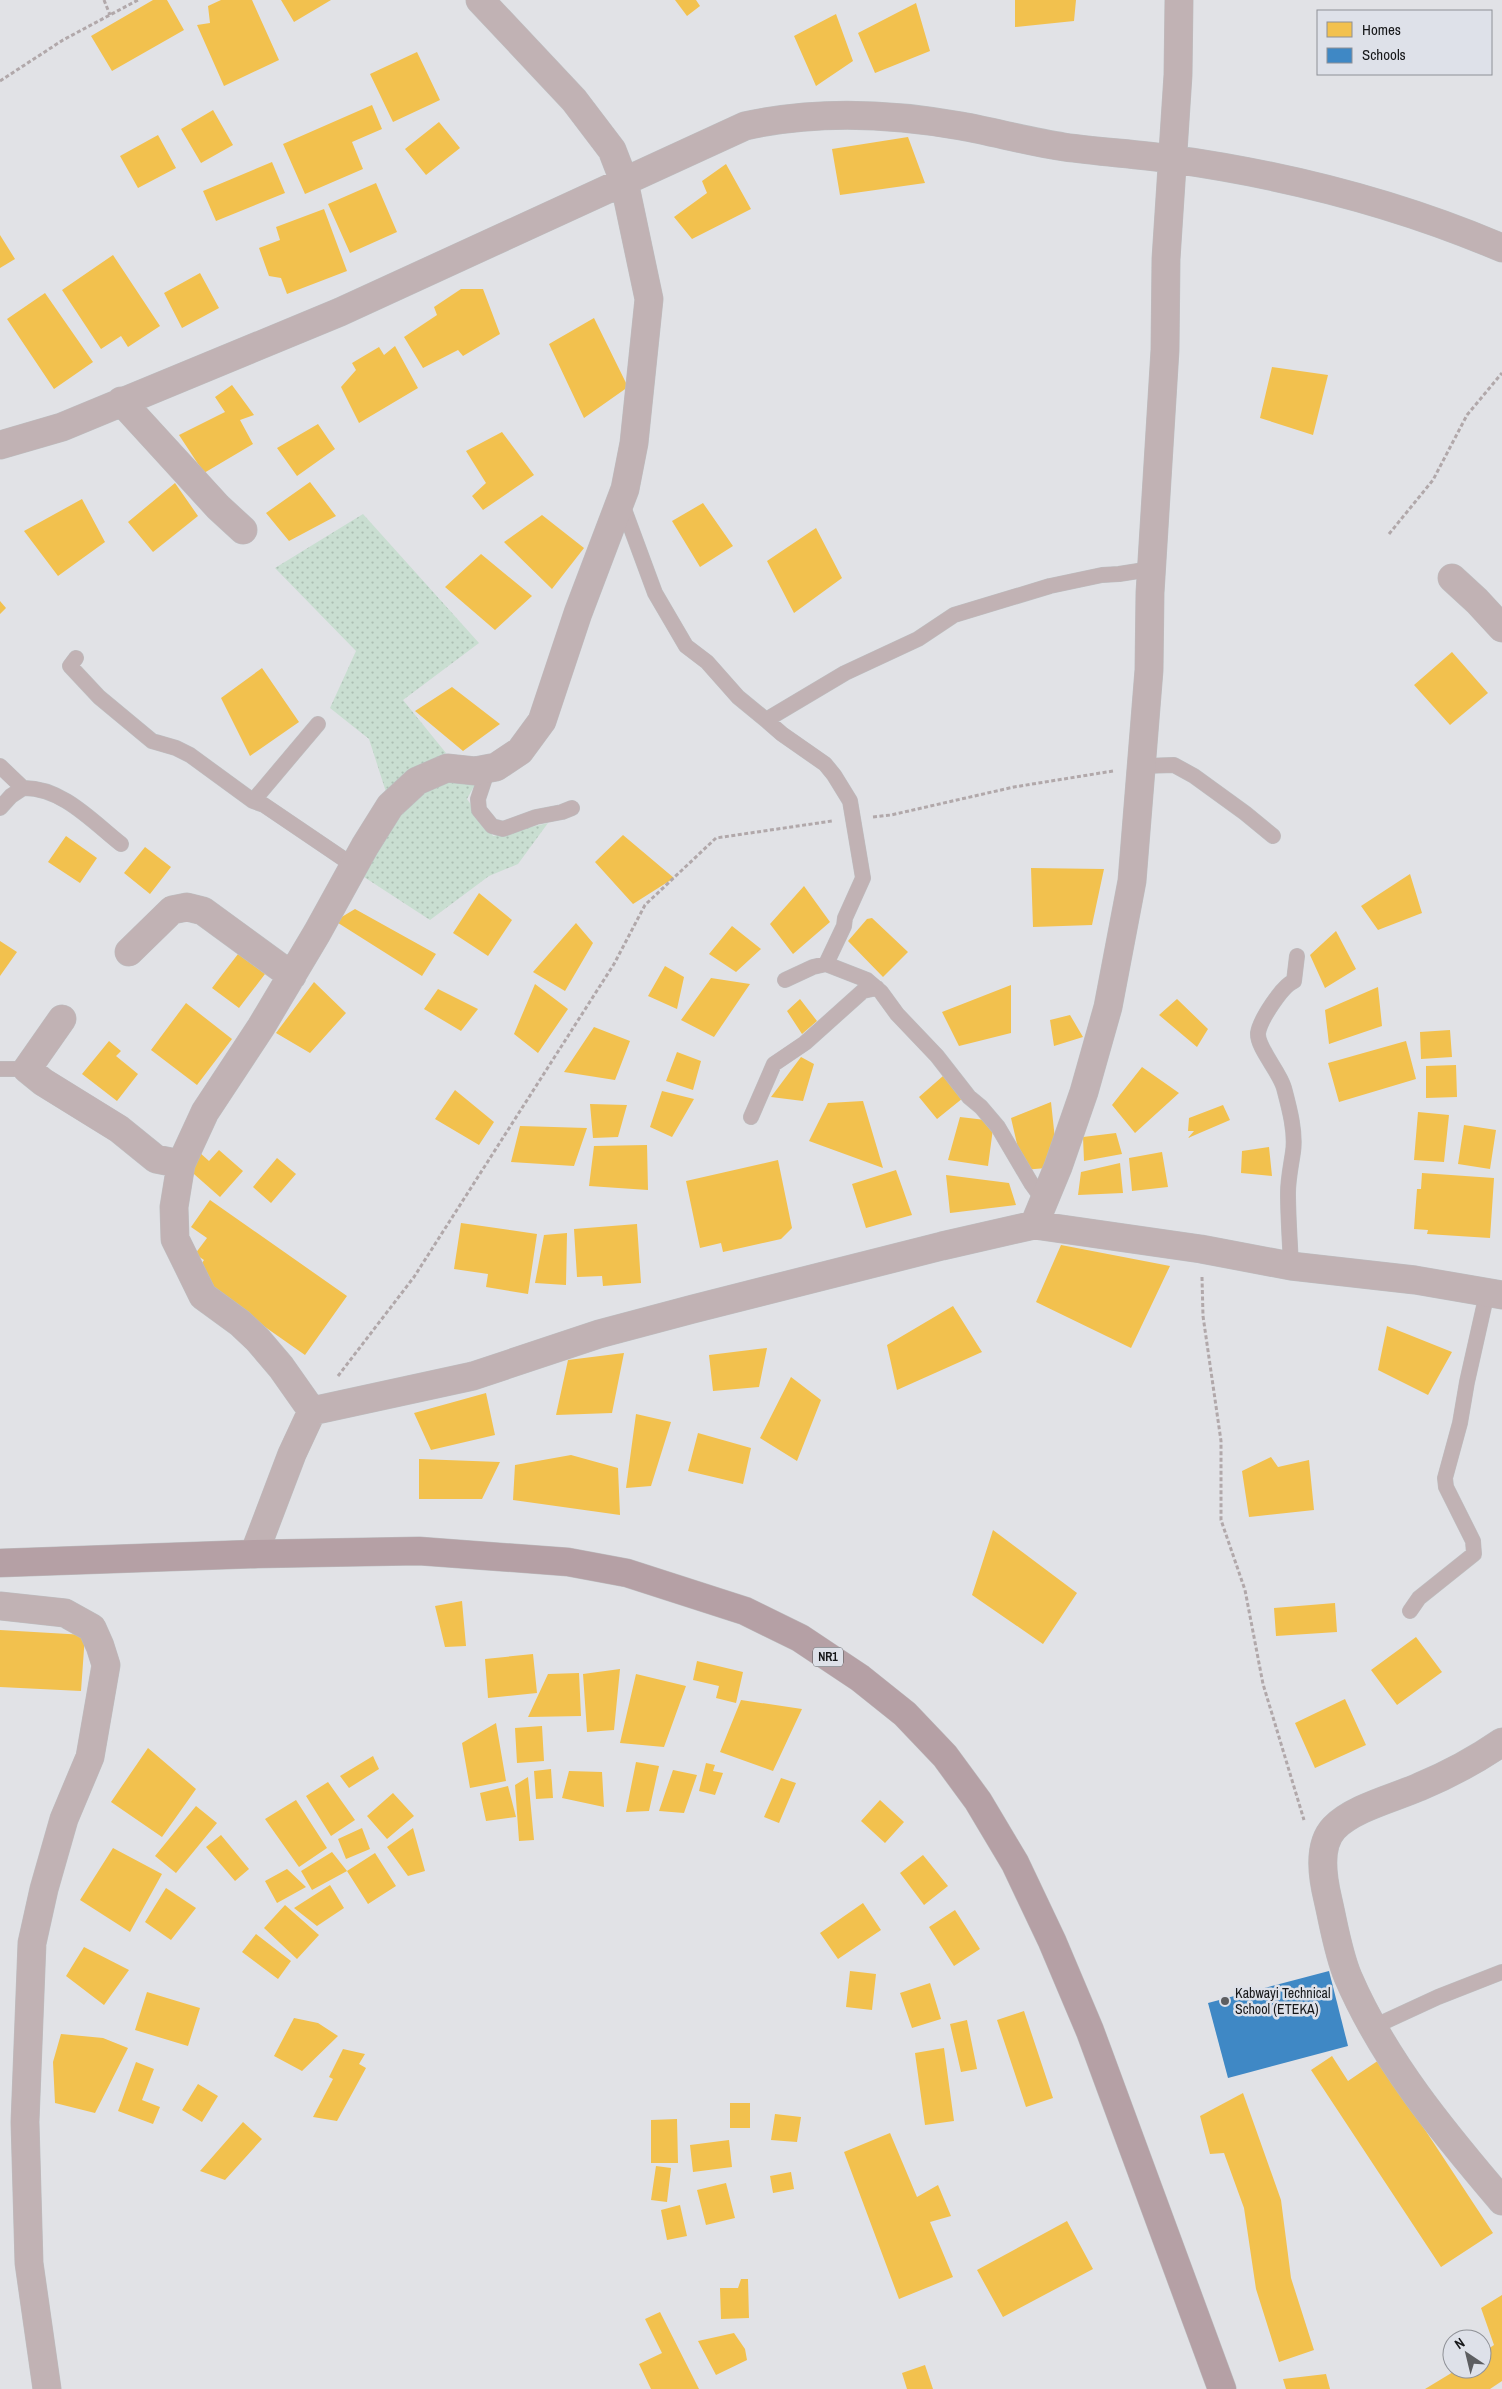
<svg xmlns="http://www.w3.org/2000/svg" width="1502" height="2389" font-family="'Archivo Narrow',sans-serif">
  <style>
    .grass { fill: url(#grass-dots) }
    .homes { fill: #f2c14e }
    .schools { fill: #3f88c5 }
    .lines { fill: none; stroke-linecap: round; stroke-linejoin: round }
    .service-casing { stroke: #bdbec0; stroke-width: 16 }
    .minor-casing { stroke: #bdbec0; stroke-width: 29 }
    .trunk-casing { stroke: #bdbec0; stroke-width: 29 }
    .path { stroke: #b1a8aa; stroke-width: 3; stroke-dasharray: 4 2.5; stroke-linecap: butt }
    .service { stroke: #c1b2b4; stroke-width: 15 }
    .minor { stroke: #c1b2b4; stroke-width: 28 }
    .trunk { stroke: #b5a0a5; stroke-width: 28 }
    .poi-dot { fill: #5d5e61; stroke: #dee1e9; stroke-width: 2 }
    .labels { text-anchor: middle; stroke-width: 5; stroke-linejoin: round; paint-order: stroke }
    .shield { fill: #dee1e9; stroke: #525457; stroke-width: 1 }
    .shield-label { font-size: 12px; font-weight: bold; fill: #161719 }
    .poi-label { font-size: 14px; fill: #161719; stroke: #dee1e9; text-anchor: start }
  </style>
  <defs>
    <pattern id="grass-dots" width="8" height="8" patternUnits="userSpaceOnUse" patternTransform="scale(1.25)"><rect width="8" height="8" fill="#c9ded1"/><path d="M2 2h.1M6 6h.1" fill="none" stroke="#acbeb3" stroke-width="1.8" stroke-linecap="round"/></pattern>
  </defs>
  <rect width="100%" height="100%" fill="#e1e2e6"/>
  <!-- grass -->
  <path class="grass" d="M363,514L479,643L403,700L446,753L386,792L369,739L330,708L356,651L275,568Z
    M478,779L467,799L493,836L548,823L518,864L489,876L430,920L364,877L393,817L429,784Z"/>
  <!-- homes -->
  <path class="homes" d="M153,0H167L184,30L112,71L91,36Z
    M221,0H252L279,60L224,86L197,25L210,23L208,6Z
    M281,0H331L294,22Z
    M675,0H696L700,6L687,16Z
    M1015,0H1076L1074,21L1015,27Z
    M916,3L930,51L875,73L858,33Z
    M836,14L853,61L816,86L794,36Z
    M417,52L440,100L393,122L370,74Z
    M372,105L382,129L352,142L363,169L305,194L283,144Z
    M213,110L233,145L201,163L181,129Z
    M439,122L460,148L426,175L405,149Z
    M158,135L176,168L138,188L120,156Z
    M908,137L925,183L840,195L832,149Z
    M272,162L285,193L216,221L203,191Z
    M726,164L751,209L692,239L674,217L707,193L702,181Z
    M376,183L397,232L350,253L328,204Z
    M324,209L347,271L287,294L281,278L269,276L259,248L280,240L276,227Z
    M0,235L15,259L0,268Z
    M113,255L160,326L128,347L121,336L101,349L62,290Z
    M200,273L219,308L182,328L164,293Z
    M461,289H483L500,334L463,356L458,350L423,368L404,337L437,315L434,307Z
    M45,293L93,362L54,389L7,319Z
    M594,318L628,387L584,418L549,344Z
    M395,346L418,388L359,423L341,387L356,370L352,363L379,347L384,355Z
    M1272,367L1328,375L1313,435L1260,418Z
    M232,385L254,415L240,420L253,444L204,473L179,435L225,412L215,397Z
    M318,424L335,449L297,476L277,448Z
    M502,432L534,475L483,510L472,496L486,483L466,451Z
    M310,482L336,516L289,541L266,513Z
    M175,483L198,516L153,552L128,522Z
    M82,499L105,542L58,576L24,531Z
    M703,503L733,546L700,567L672,521Z
    M542,515L584,548L552,589L504,542Z
    M816,528L842,578L794,613L767,561Z
    M481,554L532,596L495,630L445,587Z
    M0,601L6,608L0,614Z
    M1452,652L1488,693L1450,725L1414,685Z
    M262,668L299,722L250,756L221,698Z
    M452,687L500,724L463,751L415,711Z
    M623,835L674,878L633,904L595,862Z
    M66,836L97,858L80,883L48,862Z
    M145,847L171,867L150,894L124,873Z
    M1031,868L1104,869L1092,925L1033,927Z
    M1410,874L1422,913L1378,930L1361,906Z
    M804,886L830,922L793,954L770,924Z
    M479,893L512,920L488,956L453,933Z
    M355,909L436,954L422,976L335,921Z
    M872,918L908,952L883,977L848,941L867,919Z
    M576,923L593,943L565,991L533,972Z
    M732,926L761,949L736,972L709,954Z
    M1336,931L1356,969L1325,988L1310,955Z
    M0,941L17,952L0,976Z
    M238,954L265,974L239,1008L212,988Z
    M665,966L684,977L677,1009L648,996Z
    M711,978L750,984L714,1037L681,1020Z
    M314,982L346,1013L310,1053L276,1033Z
    M535,984L568,1009L538,1053L514,1034Z
    M1011,985V1033L959,1046L942,1012Z
    M1378,987L1382,1026L1329,1044L1325,1010Z
    M438,989L478,1009L461,1031L424,1009Z
    M800,999L817,1021L802,1034L787,1011Z
    M1177,999L1208,1029L1197,1047L1159,1015Z
    M186,1003L232,1039L197,1085L151,1050Z
    M1070,1015L1083,1037L1054,1046L1050,1020Z
    M594,1027L630,1041L615,1080L564,1072Z
    M1450,1030L1452,1057L1421,1059L1420,1032Z
    M109,1041L121,1051L116,1056L138,1074L117,1101L82,1074Z
    M1406,1041L1416,1079L1339,1102L1328,1063Z
    M677,1052L701,1061L693,1090L666,1081Z
    M801,1057L814,1064L803,1101L771,1097Z
    M1456,1065L1457,1097L1426,1098V1066Z
    M1142,1067L1179,1093L1135,1133L1112,1105Z
    M943,1076L963,1098L937,1119L919,1097Z
    M455,1090L494,1122L479,1145L435,1119Z
    M662,1091L694,1099L672,1137L650,1127Z
    M863,1101L883,1168L809,1141L828,1103Z
    M1051,1102L1058,1167L1023,1170L1011,1118Z
    M590,1104L627,1105L618,1137L593,1138Z
    M1223,1105L1230,1120L1188,1138L1194,1131H1188L1189,1118Z
    M1418,1112L1449,1115L1444,1162L1414,1160Z
    M960,1117L994,1121L988,1166L948,1160Z
    M1464,1125L1496,1130L1490,1169L1458,1164Z
    M520,1126L587,1128L574,1166L511,1162Z
    M1116,1133L1122,1154L1084,1161L1083,1137Z
    M647,1145L648,1190L589,1186L594,1146Z
    M1269,1147L1272,1176L1241,1173L1242,1151Z
    M219,1150L243,1171L220,1197L186,1167L199,1152L209,1161Z
    M1162,1152L1168,1187L1132,1191L1129,1158Z
    M277,1158L296,1174L271,1203L253,1187Z
    M778,1160L792,1228L781,1239L723,1252L721,1243L700,1248L686,1181Z
    M1120,1163L1123,1193L1078,1195L1081,1172Z
    M896,1170L912,1215L866,1228L852,1184Z
    M1422,1173L1494,1178L1490,1238L1427,1234L1428,1230L1414,1229L1417,1189H1421Z
    M946,1175L1009,1183L1016,1205L950,1213Z
    M210,1200L347,1296L305,1355L202,1283L198,1269L204,1260L195,1254L207,1238L191,1227Z
    M461,1223L537,1234L528,1294L486,1287L488,1274L454,1269Z
    M637,1224L641,1283L603,1286L602,1276L577,1277L574,1229Z
    M567,1233L566,1285L535,1283L544,1235Z
    M1061,1245L1170,1266L1131,1348L1036,1302Z
    M953,1306L982,1352L897,1390L887,1345Z
    M1387,1326L1452,1352L1428,1395L1378,1370Z
    M767,1348L759,1387L713,1391L709,1355Z
    M624,1353L612,1413L556,1415L568,1360Z
    M791,1377L821,1400L797,1461L760,1438Z
    M486,1393L495,1435L431,1450L414,1413Z
    M636,1414L671,1422L651,1486L626,1488Z
    M698,1433L751,1448L743,1484L688,1471Z
    M571,1455L618,1468L620,1515L513,1500L515,1465Z
    M1271,1457L1278,1467L1309,1460L1314,1510L1249,1517L1242,1471Z
    M419,1459L500,1462L482,1499H419Z
    M993,1530L1077,1593L1043,1644L972,1595Z
    M462,1601L466,1646L445,1647L435,1606Z
    M1335,1603L1337,1632L1276,1636L1274,1608Z
    M0,1630L85,1635L81,1691L0,1687Z
    M1416,1637L1442,1672L1397,1705L1371,1670Z
    M533,1654L537,1693L488,1698L485,1659Z
    M697,1661L743,1672L736,1703L716,1698L719,1686L693,1680Z
    M620,1669L614,1730L587,1732L583,1674Z
    M579,1673L581,1716L528,1717L548,1674Z
    M636,1674L686,1686L664,1747L620,1743Z
    M1345,1699L1366,1745L1315,1768L1295,1723Z
    M741,1700L802,1709L773,1771L720,1752Z
    M496,1723L506,1781L470,1788L462,1743Z
    M542,1726L544,1761L517,1763L515,1728Z
    M148,1748L196,1789L162,1837L111,1802Z
    M373,1756L379,1769L349,1788L340,1776Z
    M636,1762L659,1766L649,1811L626,1812Z
    M706,1763L715,1765L713,1771L723,1773L715,1795L699,1791Z
    M551,1769L553,1798L536,1799L534,1771Z
    M673,1770L697,1775L684,1813L659,1811Z
    M569,1771L602,1772L604,1807L562,1798Z
    M528,1777L534,1840L519,1841L515,1785Z
    M781,1778L796,1783L779,1823L764,1817Z
    M328,1782L355,1820L331,1836L306,1796Z
    M508,1786L516,1817L486,1821L480,1793Z
    M393,1793L414,1816L387,1839L367,1816Z
    M296,1800L327,1848L299,1867L265,1819Z
    M880,1800L904,1822L885,1843L861,1821Z
    M196,1806L217,1823L176,1873L155,1856Z
    M362,1828L370,1849L346,1859L338,1839Z
    M413,1828L425,1871L408,1876L387,1847Z
    M221,1835L249,1869L235,1881L206,1847Z
    M113,1848L162,1874L130,1932L80,1900Z
    M332,1852L347,1871L312,1890L301,1871Z
    M375,1853L396,1886L368,1904L347,1871Z
    M923,1855L948,1886L924,1905L900,1873Z
    M287,1869L306,1887L277,1903L265,1881Z
    M330,1885L344,1908L317,1926L294,1908Z
    M166,1888L196,1908L171,1940L145,1922Z
    M863,1903L881,1930L838,1959L820,1933Z
    M285,1905L319,1935L297,1959L264,1928Z
    M955,1910L980,1949L954,1966L929,1927Z
    M256,1934L291,1961L278,1979L242,1952Z
    M84,1947L129,1970L104,2005L66,1976Z
    M850,1971L876,1974L872,2010L846,2007Z
    M930,1983L941,2019L912,2028L900,1993Z
    M147,1992L200,2008L188,2046L135,2030Z
    M1024,2011L1053,2098L1026,2107L997,2020Z
    M294,2018L318,2023L338,2036L302,2071L274,2056Z
    M967,2020L977,2069L961,2072L950,2024Z
    M61,2034L103,2038L128,2048L95,2113L55,2103L53,2062Z
    M944,2048L954,2121L925,2125L915,2053Z
    M343,2049L365,2054L359,2064L366,2068L337,2121L313,2117L333,2079L329,2077Z
    M1332,2056L1348,2081L1379,2060L1493,2233L1441,2267L1311,2070Z
    M136,2062L154,2069L142,2100L160,2107L153,2124L118,2111Z
    M198,2084L218,2096L202,2122L182,2110Z
    M1243,2093L1281,2200L1291,2278L1314,2350L1279,2362L1256,2289L1244,2208L1224,2153L1210,2154L1200,2116Z
    M730,2103H750V2128H730Z
    M775,2114L801,2117L797,2142L771,2140Z
    M677,2119L678,2163H651V2120Z
    M243,2122L262,2139L225,2180L200,2171Z
    M890,2133L917,2197L938,2185L951,2216L930,2222L953,2277L899,2299L844,2152Z
    M729,2140L732,2167L693,2172L690,2145Z
    M656,2166L671,2168L667,2202L651,2200Z
    M791,2172L794,2189L773,2193L770,2176Z
    M726,2183L735,2218L706,2225L697,2190Z
    M680,2205L687,2236L667,2240L661,2210Z
    M1067,2221L1093,2269L1003,2317L977,2270Z
    M741,2279H748L749,2318L721,2319L720,2288H738Z
    M1502,2295V2381L1490,2389H1425L1458,2369H1482V2353L1494,2345L1481,2308Z
    M660,2312L699,2389H651L639,2364L662,2353L645,2319Z
    M734,2333L745,2349L747,2360L716,2375L698,2341Z
    M925,2365L933,2389H907L902,2373Z
    M1326,2374L1330,2389H1286L1283,2379Z"/>
  <!-- schools -->
  <path class="schools" d="M1329,1971L1348,2046L1228,2078L1208,2003Z"/>
  <g class="lines">
    <!-- service casing -->
    <g class="service-casing">
      <path id="service" d="M621,501L655,593L686,646L707,662L738,697L766,720L845,673L918,639L954,615L1050,586L1102,575L1119,574L1151,569
        M76,658L70,666L99,697L152,741L176,748L190,755L253,801L264,805L354,866
        M766,720L782,734L825,764L834,775L850,801L863,878L845,918L844,926L826,964
        M0,766L23,788L11,796L0,808
        M1143,766L1174,765L1194,776L1245,813L1273,836
        M488,769L478,799L479,810L492,826L503,829L536,817L562,812L572,808
        M23,788C62,787 93,822 121,844
        M253,801L318,724
        M785,980L813,967L826,964L867,980L881,992L897,1014L937,1056L969,1097L981,1107L998,1127L1031,1183L1044,1201
        M0,1069H27
        M751,1117L774,1064L805,1043L863,991L877,988
        M1291,1266C1290,1242 1288,1217 1288,1193C1288,1179 1291,1166 1293,1152C1296,1132 1289,1107 1284,1088C1280,1072 1257,1048 1258,1033C1260,1020 1282,986 1294,981L1297,956
        M1410,1611L1419,1598L1474,1554L1473,1541L1446,1487L1445,1478L1460,1423L1467,1382L1487,1293
        M1373,2027L1438,1997L1502,1972"/>
    </g>
    <!-- minor casing -->
    <g class="minor-casing">
      <path id="minor" d="M121,401L218,507L243,530
        M0,445L62,427L340,312L745,126C816,110 889,113 961,126C995,132 1029,142 1064,147C1100,152 1136,154 1172,159C1285,175 1397,203 1502,248
        M1452,578L1477,601L1502,628
        M129,952L172,910L187,907L203,911L292,976
        M62,1019L27,1069L43,1082L119,1129L156,1159L181,1164
        M1034,1225L1058,1167L1084,1092L1108,1007L1132,881L1149,670L1150,593L1165,350L1166,259L1178,75L1179,0
        M312,1411L281,1367L258,1340L240,1323L203,1296L175,1239L174,1207L181,1164L205,1112L261,1027L317,933L365,846L390,806L417,781L447,768L475,771L496,767L520,751L542,721L578,613L625,489L634,443L649,299L624,181L612,150L574,100L480,0
        M254,1554L292,1454L312,1411L473,1376L599,1334L693,1309L942,1246L1034,1225L1201,1249L1291,1266L1415,1280L1502,1295
        M0,1606L65,1613L92,1628L100,1646L106,1665L90,1757L64,1819L44,1889L32,1943L25,2122L29,2263L47,2389
        M1502,1742C1476,1760 1448,1775 1419,1787C1394,1798 1353,1808 1334,1828C1317,1846 1323,1879 1328,1900C1334,1926 1338,1953 1348,1977C1384,2061 1444,2133 1502,2201"/>
    </g>
    <!-- trunk casing -->
    <g class="trunk-casing">
      <path id="trunk" d="M0,1563L254,1554L419,1551L568,1562L627,1573L745,1611L800,1638L860,1678L905,1714L945,1756L978,1801L1015,1863L1052,1941L1090,2031L1222,2389"/>
    </g>
    <!-- path -->
    <path class="path" d="M104,0L110,15
      M0,81L63,40L138,0
      M1389,534L1433,480L1467,415L1502,373
      M873,817L891,815L1014,787L1113,771
      M1202,1277L1203,1316L1221,1441V1520L1245,1590L1263,1684L1304,1820
      M338,1376L414,1277L614,964L645,905L716,838L832,821"/>
    <!-- service -->
    <use href="#service" class="service"/>
    <!-- minor -->
    <use href="#minor" class="minor"/>
    <!-- trunk -->
    <use href="#trunk" class="trunk"/>
  </g>
  <!-- markers -->
  <circle class="poi-dot" cx="1225" cy="2001" r="5"/>
  <g class="labels">
    <!-- shield labels -->
    <rect class="shield" x="813" y="1647.5" width="30" height="19" rx="4"/>
    <g class="shield-label">
      <text x="828" y="1661">NR1</text>
    </g>
    <!-- poi labels -->
    <g class="poi-label">
      <text x="1235" y="1998">Kabwayi Technical<tspan x="1235" dy="16">School (ETEKA)</tspan></text>
    </g>
  </g>
  <!-- legend -->
  <rect x="1317" y="10" width="175" height="65" fill="#dee1e9" stroke="#8e9096"/>
  <rect x="1327" y="22" width="25" height="15" fill="#f2c14e" stroke="#8e9096"/>
  <text x="1362" y="35" font-size="15" fill="#161719">Homes</text>
  <rect x="1327" y="48" width="25" height="15" fill="#3f88c5" stroke="#8e9096"/>
  <text x="1362" y="60" font-size="15" fill="#161719">Schools</text>
  <!-- north arrow -->
  <g transform="translate(1467 2354) rotate(325)"><circle r="24" fill="#dee1e9" stroke="#8e9096"/>
  <path d="M0-4L9 19L0 12L-9 19Z" fill="#5d5e61"/>
  <text y="-8" font-size="14" font-weight="bold" text-anchor="middle" fill="#161719">N</text>
  </g>
</svg>
